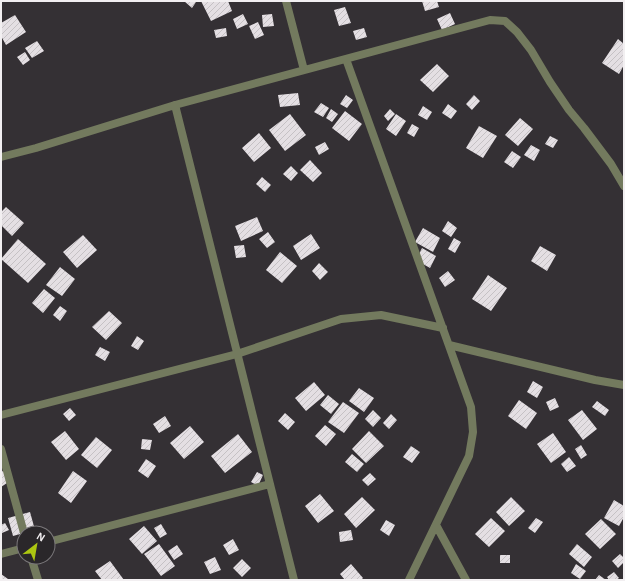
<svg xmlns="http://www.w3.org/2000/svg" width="625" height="581" font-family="'Alegreya Sans',sans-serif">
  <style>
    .building { fill: url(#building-hatch) }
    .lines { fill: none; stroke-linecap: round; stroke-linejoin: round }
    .minor { stroke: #737a5e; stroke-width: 8 }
  </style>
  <defs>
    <pattern id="building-hatch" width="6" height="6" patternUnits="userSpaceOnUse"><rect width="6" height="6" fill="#e4dfe3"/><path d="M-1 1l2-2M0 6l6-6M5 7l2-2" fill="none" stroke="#c5c1c4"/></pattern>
  </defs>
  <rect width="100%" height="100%" fill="#343034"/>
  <!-- building -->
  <path class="building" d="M184,1H195L196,2L192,8Z
    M201,1H228L232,11L211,21Z
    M422,1H437L439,7L425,11Z
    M345,7L351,23L339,26L334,10Z
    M450,13L455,24L442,30L437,19Z
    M243,14L248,24L237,29L233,19Z
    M272,14L274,26L263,27L262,15Z
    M15,15L26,32L6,45L1,36V23Z
    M258,22L264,35L255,39L249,26Z
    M226,28L227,36L216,38L214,30Z
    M364,28L367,37L356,40L353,31Z
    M618,39L624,44V65L619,74L602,63Z
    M37,41L44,51L32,58L25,48Z
    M25,52L30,60L23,65L17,57Z
    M437,64L449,76L433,92L420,80Z
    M298,93L300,105L280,107L278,95Z
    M346,95L353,100L347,108L340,104Z
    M474,95L480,101L472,110L466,104Z
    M321,103L329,108L323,117L314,112Z
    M448,104L457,111L451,119L442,113Z
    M423,106L432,112L427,120L418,115Z
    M331,109L338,114L332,122L326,118Z
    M390,109L395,114L388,121L384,116Z
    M345,111L362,124L349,141L332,128Z
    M290,114L306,135L285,151L269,130Z
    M396,114L406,121L396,136L386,129Z
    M520,118L533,129L518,146L505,135Z
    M412,124L419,128L414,137L407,133Z
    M479,126L497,136L483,158L466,148Z
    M259,133L271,148L254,162L242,148Z
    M550,136L558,140L553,148L545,144Z
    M325,142L329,149L319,155L315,147Z
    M531,145L540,150L534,161L524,155Z
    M512,151L521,157L513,168L504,162Z
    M310,160L322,173L313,182L300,170Z
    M291,166L298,173L291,181L283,174Z
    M262,177L271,185L265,192L256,184Z
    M6,207L24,223L12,236L1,225V212Z
    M257,217L263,231L241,241L235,226Z
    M448,221L457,228L451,237L442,231Z
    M423,228L440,238L433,252L415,242Z
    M268,232L275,242L267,248L259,239Z
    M311,234L320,248L301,260L293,246Z
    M83,235L97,250L77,268L63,252Z
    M454,238L461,242L455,253L448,249Z
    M18,239L46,264L28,283L1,259Z
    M244,245L246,257L236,258L234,246Z
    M540,246L556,255L547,271L531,261Z
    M422,248L436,256L430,268L416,260Z
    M280,252L297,266L282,283L266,270Z
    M319,263L328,272L320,280L312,271Z
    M60,267L75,279L62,296L46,285Z
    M448,271L455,280L445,287L439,278Z
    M488,275L507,288L491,311L472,299Z
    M44,289L55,298L43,313L32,303Z
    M60,306L67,311L60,321L53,315Z
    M109,311L122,323L106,340L92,327Z
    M137,336L144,341L138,350L131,346Z
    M100,347L110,352L105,361L95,355Z
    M533,381L543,387L537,398L527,392Z
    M314,382L325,395L306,411L295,398Z
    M359,388L374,398L364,412L349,401Z
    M328,395L339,404L331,414L320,405Z
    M555,398L559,407L550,411L546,402Z
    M519,400L537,413L526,429L508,416Z
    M597,401L609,410L605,416L592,407Z
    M343,402L359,413L344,433L328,422Z
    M70,408L76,415L69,421L63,414Z
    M373,410L381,418L373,427L365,419Z
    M582,410L597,429L583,440L568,420Z
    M285,413L295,422L288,430L278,421Z
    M391,414L397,420L389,429L383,423Z
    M165,416L171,426L159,433L153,424Z
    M325,425L336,434L326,446L315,436Z
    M190,426L204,442L184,459L170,443Z
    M65,431L79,449L66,460L51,442Z
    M369,431L384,446L366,463L352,449Z
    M553,433L566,452L551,463L537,444Z
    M238,434L252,452L225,473L211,456Z
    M96,437L112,450L97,468L81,455Z
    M142,439L152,440L150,450L141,449Z
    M581,445L587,455L581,459L575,449Z
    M411,446L420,452L412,463L403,457Z
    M352,454L364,464L357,472L345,462Z
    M569,457L576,466L567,472L561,464Z
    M146,459L156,466L148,478L138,471Z
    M4,470L10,481L1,487V472Z
    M73,471L87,481L71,503L58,493Z
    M257,472L263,475L258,486L251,482Z
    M370,473L376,479L368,486L362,480Z
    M320,494L334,511L318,523L305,506Z
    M362,497L375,510L356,528L344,514Z
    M511,497L525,511L509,526L496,512Z
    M614,500L624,506V517L619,526L604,518Z
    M30,512L35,530L13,536L8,518Z
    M491,518L505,531L489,547L475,534Z
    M536,518L543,522L535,533L528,528Z
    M601,519L616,534L600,549L585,534Z
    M386,520L395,525L389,536L380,530Z
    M5,523L9,530L2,533L1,525Z
    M161,524L167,534L160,538L154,528Z
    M144,526L157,541L142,554L129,539Z
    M351,530L353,540L340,542L339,532Z
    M233,539L239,550L229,555L223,545Z
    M159,544L175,566L161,576L144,554Z
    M577,544L592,557L584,567L569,554Z
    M177,545L183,554L174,560L168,551Z
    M620,554L624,558V562L618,568L612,561Z
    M500,555H510V563H500Z
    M215,557L221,570L210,574L204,562Z
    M242,559L251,568L242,577L233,568Z
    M110,561L124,580H102L95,571Z
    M351,564L363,578L361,580H345L340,574Z
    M576,564L586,571L580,579L571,573Z
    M614,572L619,578L616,580H609L607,577Z
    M1,574L8,579V580H1Z
    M599,575L606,580H595Z"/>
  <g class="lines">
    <!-- minor -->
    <path class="minor" d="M286,1L304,70
      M346,59L471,407L473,432L469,456L409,580
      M175,105L294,580
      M1,157L36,148L175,105L490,20L505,21L517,32L531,50L550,82L569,110L584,128L611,164L624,186
      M449,345L595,380L624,385
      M1,415L237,354L341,319L381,315L443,328
      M1,449L24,533
      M436,525L466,580
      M48,542L270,484
      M1,554L24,548
      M31,557L38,580"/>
  </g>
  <!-- border -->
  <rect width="625" height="581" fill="none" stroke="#f2eff1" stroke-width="4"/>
  <!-- north arrow -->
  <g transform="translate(36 545) rotate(31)"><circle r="19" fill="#2a272a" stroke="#7a777a"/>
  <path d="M0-3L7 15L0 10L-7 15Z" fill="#acc611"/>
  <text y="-6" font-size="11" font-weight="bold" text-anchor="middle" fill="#f2eff1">N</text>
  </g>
</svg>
